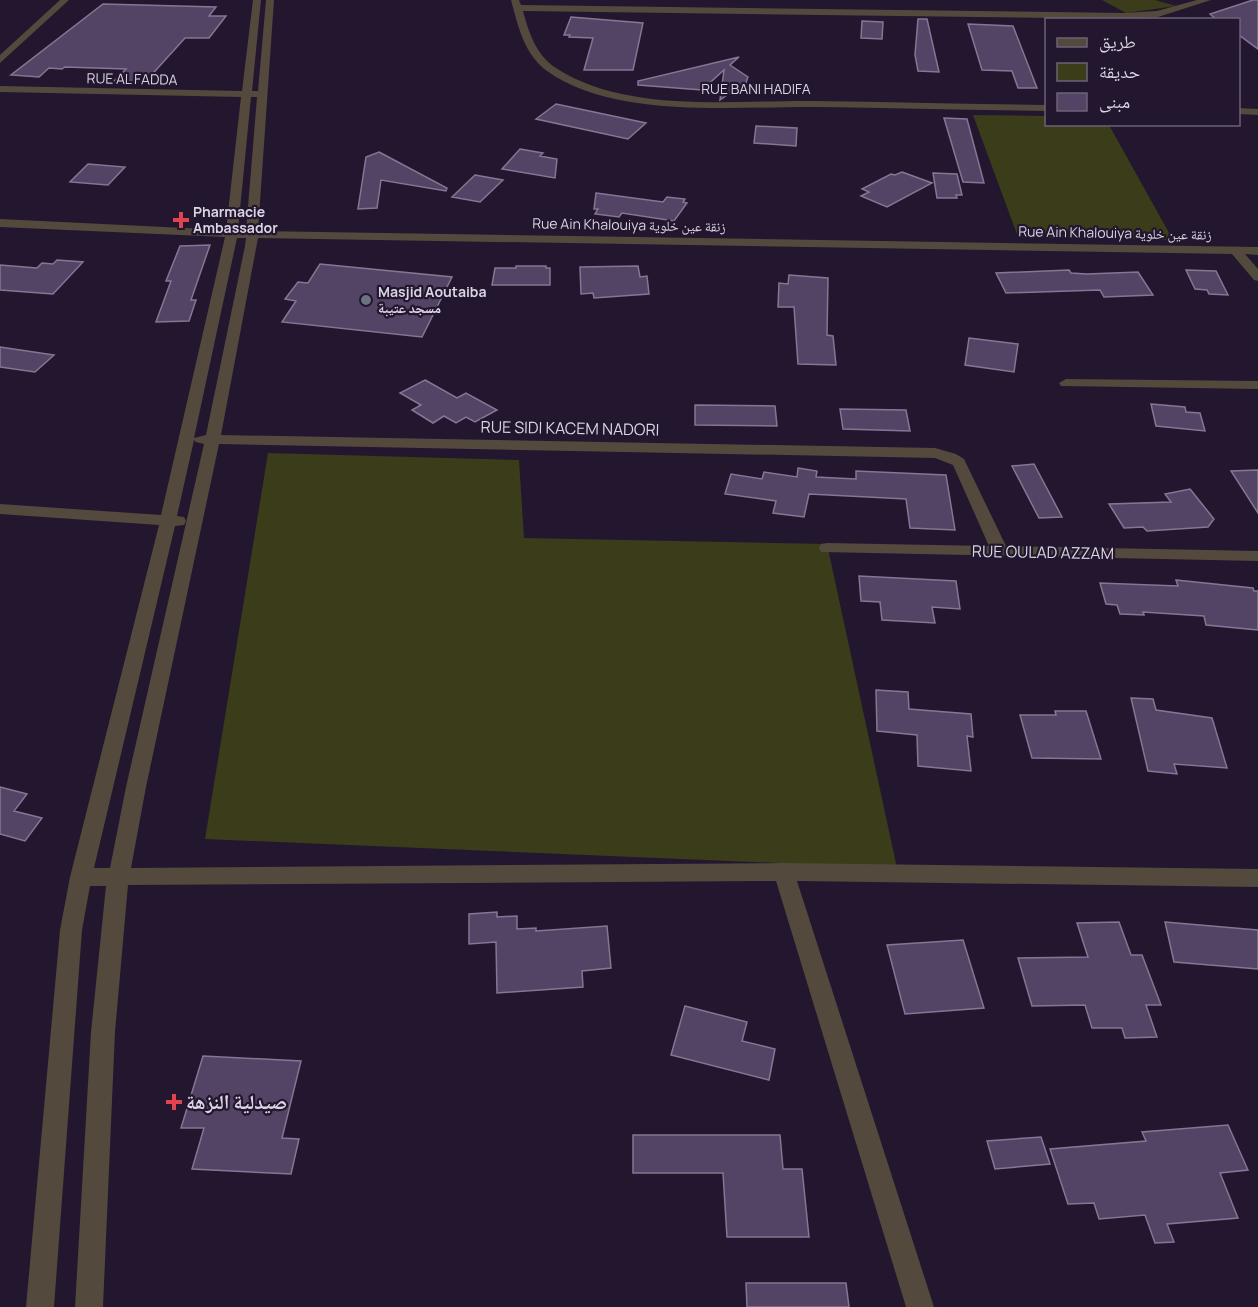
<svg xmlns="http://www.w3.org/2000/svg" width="1258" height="1307" font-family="Manrope,'Noto Naskh Arabic',sans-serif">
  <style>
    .green { fill: #3a3c1a }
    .building { fill: #534465; stroke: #837794; stroke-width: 1.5 }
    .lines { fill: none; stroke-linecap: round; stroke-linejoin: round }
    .minor { fill: #53493c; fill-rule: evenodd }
    .health-dot { fill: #e0444e; stroke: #22172e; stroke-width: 2 }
    .worship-dot { fill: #6b7280; stroke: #22172e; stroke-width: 2 }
    .labels { text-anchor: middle; stroke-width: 4.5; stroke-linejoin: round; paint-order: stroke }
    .far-street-label { font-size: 14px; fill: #dbd4e4; stroke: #22172e }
    .far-poi-label { font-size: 14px; font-weight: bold; fill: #dbd4e4; stroke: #22172e; text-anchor: start }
    .street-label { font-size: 16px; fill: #dbd4e4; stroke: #22172e }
    .near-poi-label { font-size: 20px; font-weight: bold; fill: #dbd4e4; stroke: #22172e; text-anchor: start }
  </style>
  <rect width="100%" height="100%" fill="#22172e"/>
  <!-- green -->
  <path class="green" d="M1102,0H1155L1176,6L1126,13Z
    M973,115L1046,116V124L1109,125L1173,240L1018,237Z
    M268,453L519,460L524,538L827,544L897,868L205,839Z"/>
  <!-- building -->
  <path class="building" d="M1253,0H1258V49L1239,35V20H1217L1210,14Z
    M103,4L216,7L209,16H226L209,38H185L147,80H140L137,82L114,81L126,69L65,67L62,69L49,68L39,77L11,75Z
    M571,17L643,23L633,70H584L593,38L569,37L570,35H564Z
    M918,19H927L939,72L918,71L915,55Z
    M862,21L883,22L882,39L861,38Z
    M968,24L1013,26L1037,88H1018L1012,71L982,70Z
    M739,57L730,65L748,77L744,88L736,89L720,100L724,70L702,90L638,85V81Z
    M556,104L646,123L628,139L536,119Z
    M944,118L967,119L984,183L963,182Z
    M756,126L797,128L796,146L754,143Z
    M520,149L543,153L540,156L557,159L555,178L502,169Z
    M379,152L447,188L446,191L381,180L377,208L358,209L366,157Z
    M88,164L125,167L108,185L70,182Z
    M902,172L932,183L887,207L861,196L869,192L862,189L891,174L895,175Z
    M933,173L957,174L962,195H956L957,198H937Z
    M475,175L503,180L480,202L452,197Z
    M596,193L663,202L667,197L685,199L683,202L687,203L674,221L622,213L619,217L595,214L598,209H594Z
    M210,245L191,300H196L189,321L156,322L171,281H166L180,246Z
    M57,260L83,262L53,294L0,290V265L37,268L42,263L53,264Z
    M320,264L452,277L422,337L282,322L296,301L285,299L298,282L308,283Z
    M516,266H546V268H550V285H492L495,268H516Z
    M638,266L640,277L647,276L649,294L594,298L593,293L581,294L580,267Z
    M1069,270L1071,273L1087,274L1138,272L1153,295L1104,297L1100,290L1006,293L996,273Z
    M1186,270L1216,271L1228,295L1209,294L1207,290L1195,289Z
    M789,275L828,278L827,335L833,336L836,365L798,364L794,307H778L779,283L788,284Z
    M969,338L1018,344L1014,372L965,365Z
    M0,347L54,355L35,372L0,367Z
    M425,380L457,398L466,393L497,410L475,422L466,417L456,423L444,416L433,423L412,410L421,405L400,393Z
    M1151,404L1185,407L1186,412L1200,413L1205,431L1156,426Z
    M695,405L775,406L777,426L695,425Z
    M840,409L906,410L910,431L843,429Z
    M1034,464L1062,517L1039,518L1012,466Z
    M798,468L817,471L816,477L856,479V471L946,475L955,530L910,528L906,499L809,494L804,517L773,513L776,501L725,494L731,474L762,479L764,472L797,477Z
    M1258,470V513L1231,471Z
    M1190,489L1214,519L1208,527L1147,531L1143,527L1124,528L1109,504L1171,502L1165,494Z
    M859,576L956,581L960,609L932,607L935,623L882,620L880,602L861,601Z
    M1176,580L1253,588L1254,591H1258V630L1206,625L1204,616L1143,612L1144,615L1120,614L1117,605L1106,604L1100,583L1178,586Z
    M876,690L908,692L909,709L971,714L973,737L967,736L971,771L918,766L917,735L877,731Z
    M1131,698L1153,699L1156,710L1212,718L1227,768L1174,764L1177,774L1148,771Z
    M1055,711H1086L1101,759L1032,758L1020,715H1056Z
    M0,787L27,794L14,811L42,818L25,841L0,834Z
    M497,912V917L517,916V929L536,928V931L607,926L611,968L582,971L583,987L497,993L496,942L469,944V914Z
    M1119,922L1131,955H1142L1161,1005H1146L1157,1037L1125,1038L1122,1028H1092L1085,1005L1032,1006L1018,958L1088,957L1077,923Z
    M1165,922L1258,930V969L1174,962Z
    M963,940L984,1008L905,1014L887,945Z
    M685,1006L747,1022L742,1041L775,1049L769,1080L671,1055Z
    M203,1056L301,1061L282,1138L299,1139L291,1174L192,1169L204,1128H181Z
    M1228,1125L1248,1170L1220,1173L1238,1218L1167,1224L1174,1242L1155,1243L1145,1215L1099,1219L1094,1203L1068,1204L1050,1149L1146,1141L1142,1132Z
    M633,1135H780L783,1169H802L809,1237H727L723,1173H633Z
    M1041,1137L1050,1164L995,1169L987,1141Z
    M746,1283H846L849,1307H747Z"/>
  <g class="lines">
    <!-- minor -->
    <path class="minor" d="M60,0H69L0,63V55Z
      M253,0H261L252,91H258L266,0H274L258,231L1258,247V255L1245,254L1258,269V281L1254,280L1232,254L258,238L221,435L935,448L956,454L964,459L1006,546L1258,551V561L821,552L819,548L821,544L827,543L989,546L953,465L935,458L219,444L146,787L131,868L784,863L1258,869V887L797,881L934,1307H906L776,881L128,885L115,1032L103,1307H75L91,1032L106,886H90L82,930L54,1307H26L60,930L70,877L159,525L0,514V504L161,515L225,237L0,227V219L226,230L241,97L0,92V86L242,91ZM251,97H257L246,231L238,230ZM237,238H246L245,246L206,435L194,438ZM194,440L196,442L204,444L126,787L110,868H94L175,526L184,525L186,521L184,517L177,516Z
      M511,0H519L521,5L1124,13L1157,11L1197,0H1211L1158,17L1124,19L523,11C529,33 536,55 556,68C627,114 733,100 814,101C891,102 969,104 1046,105V111C970,110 894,108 819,107C738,106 615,120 547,71C524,54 518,26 511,0Z
      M1238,108L1258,109V115L1238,114Z
      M1066,379L1258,381V389L1061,386L1059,383Z"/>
  </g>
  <!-- markers -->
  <g class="health-dot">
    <path d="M178 211h6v6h6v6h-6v6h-6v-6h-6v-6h6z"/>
    <path d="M171 1093h6v6h6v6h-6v6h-6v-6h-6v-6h6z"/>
  </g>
  <circle class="worship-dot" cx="366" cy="300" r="6"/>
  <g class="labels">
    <!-- far-street labels -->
    <g class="far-street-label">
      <text transform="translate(132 79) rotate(1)" y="5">RUE AL FADDA</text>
      <text x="756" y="94">RUE BANI HADIFA</text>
      <text transform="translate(629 225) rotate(1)" y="5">Rue Ain Khalouiya زنقة عين خلوية</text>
      <text transform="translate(1115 233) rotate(1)" y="5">Rue Ain Khalouiya زنقة عين خلوية</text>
    </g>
    <!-- far-poi labels -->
    <g class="far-poi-label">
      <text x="193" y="217">Pharmacie<tspan x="193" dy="16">Ambassador</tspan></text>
      <text x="378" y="297">Masjid Aoutaiba<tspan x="378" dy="16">مسجد عتيبة</tspan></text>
    </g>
    <!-- street labels -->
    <g class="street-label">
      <text transform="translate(570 428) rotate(1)" y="6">RUE SIDI KACEM NADORI</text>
      <text transform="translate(1043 552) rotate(1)" y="6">RUE OULAD AZZAM</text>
    </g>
    <!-- near-poi labels -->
    <g class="near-poi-label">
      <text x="186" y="1109">صيدلية النزهة</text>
    </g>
  </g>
  <!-- legend -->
  <rect x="1045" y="18" width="195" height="108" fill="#22172e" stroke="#6c6377" stroke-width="1.5"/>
  <rect x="1057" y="38" width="30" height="9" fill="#53493c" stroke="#6c6377" stroke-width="1.5"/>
  <text x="1099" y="48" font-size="18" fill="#dbd4e4">طريق</text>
  <rect x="1057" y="63" width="30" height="18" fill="#3a3c1a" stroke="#6c6377" stroke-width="1.5"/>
  <text x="1099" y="78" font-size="18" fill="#dbd4e4">حديقة</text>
  <rect x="1057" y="93" width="30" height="18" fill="#534465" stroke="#6c6377" stroke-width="1.5"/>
  <text x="1099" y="108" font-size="18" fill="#dbd4e4">مبنى</text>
</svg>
